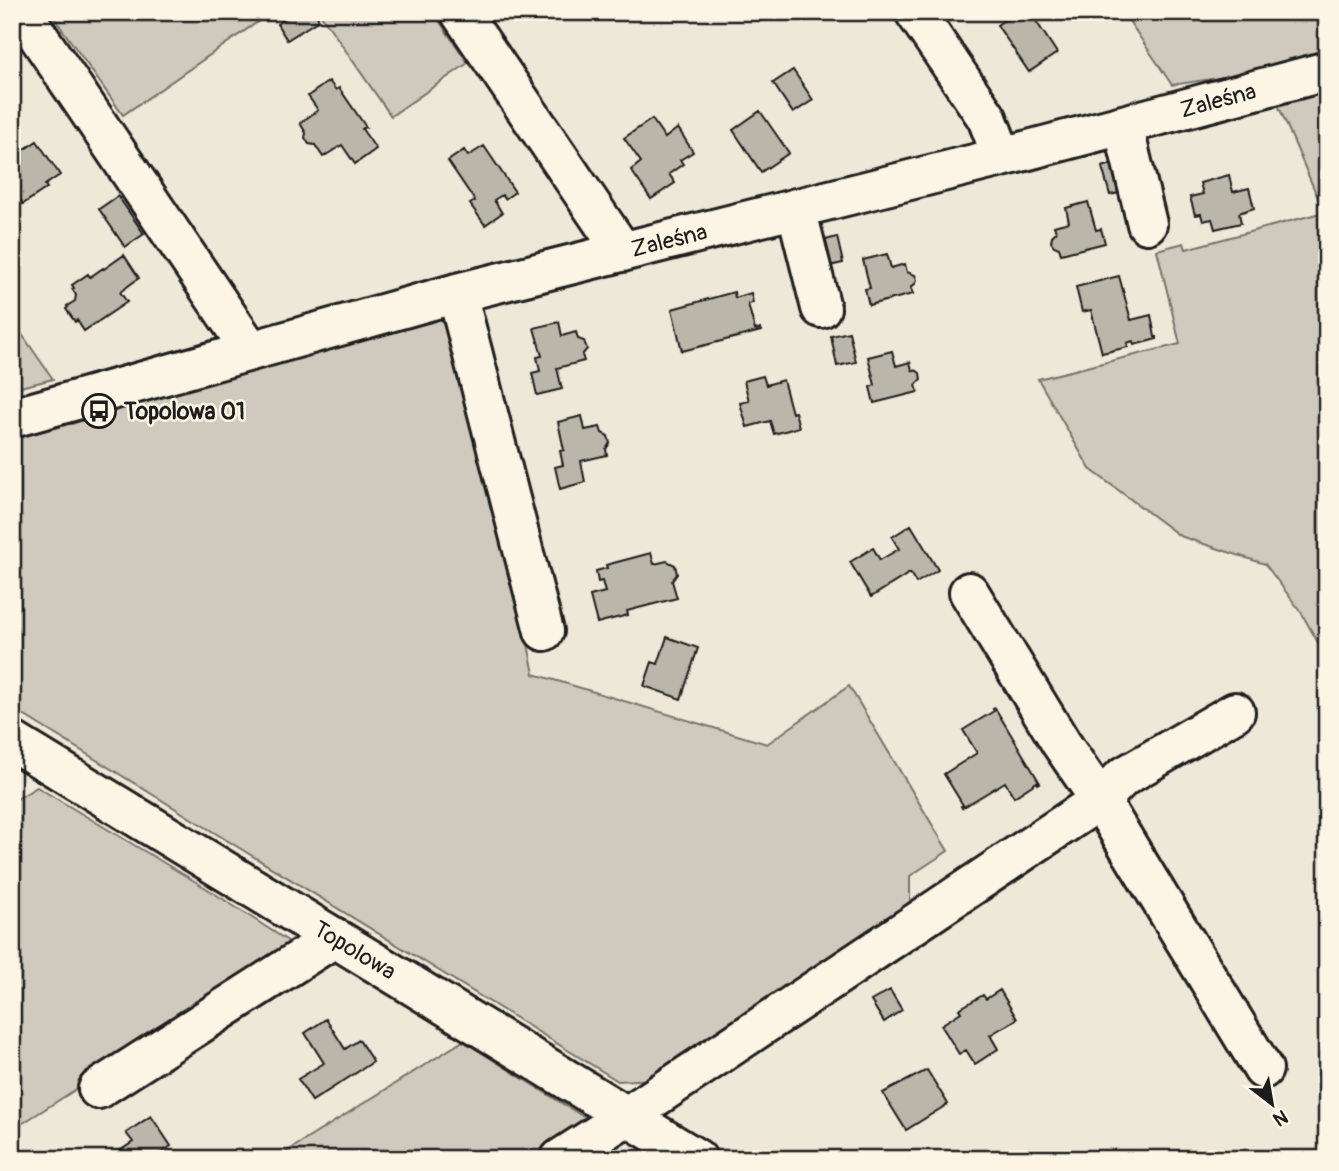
<svg xmlns="http://www.w3.org/2000/svg" width="1339" height="1171" font-family="Pangolin,sans-serif">
  <style>
    .green { fill: #cfcabd; stroke: #76736c; stroke-width: 2 }
    .building { fill: #bab6aa; stroke: #1c1c1c; stroke-width: 2 }
    .lines { fill: none; stroke-linecap: round; stroke-linejoin: round }
    .minor-casing { stroke: #1c1c1c; stroke-width: 44 }
    .minor { stroke: #fcf5e5; stroke-width: 38 }
    .labels { text-anchor: middle; stroke-width: 5; stroke-linejoin: round; paint-order: stroke }
    .street-label { font-size: 23px; fill: #1c1c1c; stroke: #fcf5e5 }
    .poi-label { font-size: 23px; font-weight: bold; fill: #1c1c1c; stroke: #fcf5e5; text-anchor: start }
  </style>
  <rect width="100%" height="100%" fill="#eee8d9"/>
  <filter id="ink" filterUnits="userSpaceOnUse"><feTurbulence type="fractalNoise" baseFrequency=".0143" numOctaves="2"/><feDisplacementMap in="SourceGraphic" scale="14" xChannelSelector="R" yChannelSelector="G"/><feConvolveMatrix kernelMatrix="1 2 1 2 8 2 1 2 1" color-interpolation-filters="sRGB"/></filter>
  <g filter="url(#ink)">
    <!-- green -->
    <path class="green" d="M50,12H272L123,115Z
      M319,12H433L468,63L391,116Z
      M1123,12H1327V58L1298,66L1172,85Z
      M1327,87V659L1301,612L1265,564L1180,536L1090,469L1038,379L1180,344L1157,250L1184,243L1186,249L1324,212L1276,100Z
      M461,308L534,674L767,744L849,686L948,851L910,876V907L655,1079L618,1081L12,708V432L45,423L72,424L110,412L127,401Z
      M12,320L53,379L12,389Z
      M37,787L206,888L294,945L177,1025L12,1130V802Z
      M463,1041L590,1121L533,1159H275Z"/>
    <!-- building -->
    <path class="building" d="M295,12H315L319,20L287,40L277,24Z
      M1016,12H1030L1057,53L1029,72L997,25Z
      M793,70L813,100L793,113L773,83Z
      M329,81L336,90L339,88L366,127L362,129L376,149L355,164L342,145L323,157L315,145L309,144L305,138L306,133L300,123L318,110L308,96Z
      M760,111L789,153L761,172L733,130Z
      M652,119L665,138L678,128L693,152L680,160L683,164L669,174L675,183L651,199L631,170L641,162L624,138Z
      M37,141L60,175L45,185L47,188L23,204L21,201L12,208V144L18,146L22,151Z
      M484,146L515,192L505,199L502,195L494,200L502,213L485,225L470,204L475,201L448,161L464,150L468,156Z
      M1116,163L1124,192L1110,195L1102,167Z
      M1229,175L1233,192L1249,188L1254,208L1239,213L1241,223L1215,229L1212,219L1203,221L1201,214L1195,215L1190,197L1203,194L1200,183Z
      M118,196L144,234L125,247L99,209Z
      M1088,202L1096,230L1101,229L1105,243L1061,254L1059,248L1054,246L1051,242L1052,236L1056,232L1054,226L1069,222L1066,208Z
      M837,237L843,263L829,266L822,241Z
      M887,254L891,268L905,264L907,272L915,275L917,280L915,284L911,287L913,294L869,305L865,289L870,288L863,260Z
      M124,255L139,278L120,292L127,302L84,331L77,320L75,322L66,309L68,307L67,306L75,301L76,295L72,289L74,288L72,285L88,274L90,277L103,268L104,269Z
      M1119,276L1131,320L1151,315L1155,337H1157V339L1134,345L1133,341L1127,343L1128,347L1102,353L1091,310L1082,312L1076,287Z
      M734,292L735,298L751,293L753,303L748,304L755,330L760,329L761,331L682,351L672,309Z
      M559,322L562,336L576,332L578,339L584,341L587,349L582,355L584,361L557,368L562,389L537,395L532,373L540,371L537,357L542,356L534,328Z
      M849,332L856,362L837,366L831,336Z
      M892,351L896,366L910,362L912,370L917,371L920,373L921,380L916,385L918,392L874,403L870,387L875,385L868,357Z
      M763,376L766,385L783,380L792,413L795,412L799,427L774,434L770,421L747,427L740,403L749,401L744,381Z
      M582,416L585,430L600,427L602,433L608,436L610,443L606,449L607,455L581,461L585,482L560,489L555,467L563,465L560,451L564,450L558,422Z
      M911,525L938,570L916,583L910,573L871,597L850,562L873,548L880,560L899,549L892,537Z
      M651,553L654,564L667,561L675,565L677,574L672,581L677,598L627,611L628,615L597,623L590,596L605,592L602,581L598,582L596,571L607,568L606,565Z
      M667,637L698,648L681,699L644,686L652,662L658,664Z
      M995,708L1040,783L1038,784L1037,782L1014,797L1005,782L962,808L961,806L963,805L944,774L977,753L963,730L994,711L993,709Z
      M890,990L902,1010L884,1022L871,1001Z
      M1000,990L1017,1019L990,1035L998,1049L975,1064L966,1050L959,1054L941,1025L961,1012L959,1009L983,995L986,999Z
      M326,1019L345,1049L359,1040L373,1062L312,1101L298,1079L324,1063L305,1033Z
      M927,1070L948,1104L906,1130L883,1093Z
      M151,1116L171,1146L157,1156L159,1159H115L120,1155L118,1152L133,1142L126,1133Z"/>
    <g class="lines">
      <!-- minor casing -->
      <g class="minor-casing">
        <path id="minor" d="M22,12L251,351
          M460,12L623,252
          M915,12L987,118L1002,157
          M1123,125L1147,224
          M796,208L821,308
          M457,293L544,631
          M12,418L457,293L1002,157L1327,71
          M969,592L1061,743L1100,800L1263,1069
          M12,741L697,1159
          M98,1089L334,938
          M560,1159L627,1116L1100,800L1123,777L1235,712"/>
      </g>
      <!-- minor -->
      <use href="#minor" class="minor"/>
    </g>
  </g>
  <!-- icons -->
  <defs>
    <g id="bus-ring" transform="scale(1.75)"><circle r="9.5" fill="#fcf5e5" stroke="#1c1c1c" stroke-width="1.5"/><path d="M-5-6H5V4H4V6H2V4H-2V6H-4V4H-5ZM-3.5-4V0h7V-4ZM-3.5 1.2v1.5H-2V1.2ZM2 1.2v1.5H3.5V1.2Z" fill="#1c1c1c"/></g>
  </defs>
  <g fill-rule="evenodd">
    <use href="#bus-ring" x="99" y="411"/>
  </g>
  <g class="labels">
    <!-- street labels -->
    <g class="street-label">
      <text transform="translate(1218 100) rotate(-15)" y="8">Zaleśna</text>
      <text transform="translate(669 240) rotate(-14)" y="8">Zaleśna</text>
      <text transform="translate(355 950) rotate(31)" y="8">Topolowa</text>
    </g>
    <!-- poi labels -->
    <g class="poi-label">
      <text x="124" y="419">Topolowa 01</text>
    </g>
  </g>
  <!-- margin -->
  <rect width="1339" height="1171" fill="none" stroke="#fcf5e5" stroke-width="42"/>
  <rect x="21" y="21" width="1297" height="1129" fill="none" stroke="#1c1c1c" stroke-width="2.5" filter="url(#ink)"/>
  <!-- north arrow -->
  <g transform="translate(1272 1104) rotate(149)" stroke="#fcf5e5" stroke-width="5" paint-order="stroke">
  <path d="M0-5L12 26L0 18L-12 26Z" fill="#1c1c1c"/>
  <text y="-10" font-size="19" font-weight="bold" text-anchor="middle" fill="#1c1c1c">N</text>
  </g>
</svg>
